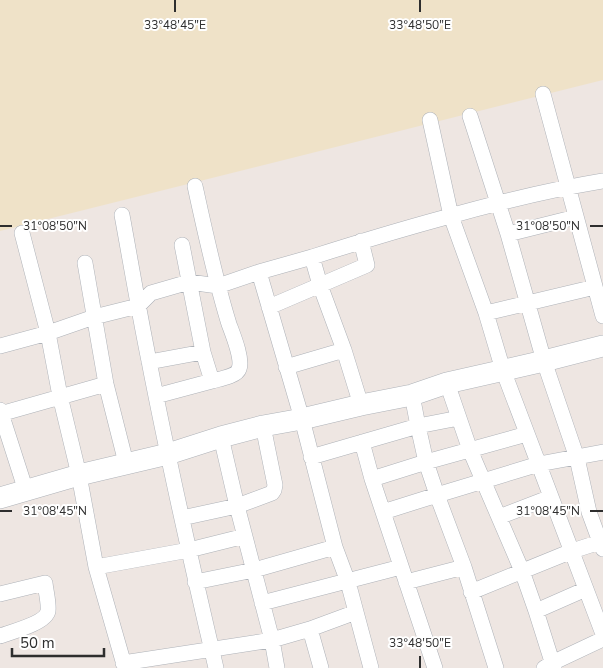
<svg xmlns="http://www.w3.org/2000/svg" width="603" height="668" font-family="'Nunito Sans',sans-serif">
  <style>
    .sand { fill: #efe2c8 }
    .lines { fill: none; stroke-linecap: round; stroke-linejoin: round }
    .street-casing { stroke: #aeb2b8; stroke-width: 16 }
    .secondary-casing { stroke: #aeb2b8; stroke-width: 22 }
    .street { stroke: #fff; stroke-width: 15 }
    .secondary { stroke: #fff; stroke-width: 21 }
    .ticks { fill: none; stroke: #2e2e2e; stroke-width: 2 }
    .ticks-label { font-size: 12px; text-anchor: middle; fill: #2e2e2e; stroke: #fff; stroke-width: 4; stroke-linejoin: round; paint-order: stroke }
  </style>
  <rect width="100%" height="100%" fill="#eee6e2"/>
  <!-- sand -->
  <path class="sand" d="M0,0H603V80L0,231Z"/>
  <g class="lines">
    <!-- street casing -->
    <g class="street-casing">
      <path id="street" d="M543,94L603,316
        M470,116L508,234L544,361L577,458L589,512L600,542L603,541
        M430,120L451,216L486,313L503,370L603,634
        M195,186C205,232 215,279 229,324C233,335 243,359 239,369C237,376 219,379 212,381
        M122,215C131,264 139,312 149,361C169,464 192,566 216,668
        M22,233L48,333L60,396L79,475L96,567L125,668
        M508,234L576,217
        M85,263L106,384L126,463
        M259,272L312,257
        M269,307L367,265L361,241
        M486,313L595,287
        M0,346L48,333L94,317L138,306L151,293L189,282L218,286L259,272L302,419L335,547L348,582L356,612L371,668
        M149,362L203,352
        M286,367L344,350
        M447,383L470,450L522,571L536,611L554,668
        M412,395L418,426L426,462L437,495L464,567L496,668
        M156,396L212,381L203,352L182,245
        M361,405L344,350L320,285L312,257C356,243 399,230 443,218C496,203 549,190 603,181
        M0,410L26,491
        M0,414L106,384
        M221,437L237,506L272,640L277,668
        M362,442L372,479L435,668
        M311,457L418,426L459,418
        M372,479L426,462L527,434
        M383,512L437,495L539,464L603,452
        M499,517L551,497
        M182,518L237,506L272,493L274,490L275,485L263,426
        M96,567L189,550L245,536
        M195,582L254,570L335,547
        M406,582L464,567
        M471,592L572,551L600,542L603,549
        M0,594L45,583C46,592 49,603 48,611C46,623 11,632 0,636
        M262,603L401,567
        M536,611L586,589
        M310,629L356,612
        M123,663L272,640L310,629L321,668
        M544,668L552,663L603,639"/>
    </g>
    <!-- secondary casing -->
    <g class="secondary-casing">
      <path id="secondary" d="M0,498L79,475L168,454L221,437L263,426L302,419L361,405L412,395L447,383L544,361L603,346"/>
    </g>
    <!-- street -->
    <use href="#street" class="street"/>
    <!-- secondary -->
    <use href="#secondary" class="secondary"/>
  </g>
  <!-- ticks -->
  <path class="ticks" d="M175,0V12M420,0V12M0,226H12M590,226H603M0,511H12M590,511H603M420,656V668"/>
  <g class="ticks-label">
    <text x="175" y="29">33°48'45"E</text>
    <text x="420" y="29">33°48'50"E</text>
    <text x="55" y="230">31°08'50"N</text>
    <text x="548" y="230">31°08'50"N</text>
    <text x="55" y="515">31°08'45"N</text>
    <text x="548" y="515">31°08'45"N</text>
    <text x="420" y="647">33°48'50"E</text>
  </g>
  <!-- scale -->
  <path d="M12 648v8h92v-8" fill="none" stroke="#2e2e2e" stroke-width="2.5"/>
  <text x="20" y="648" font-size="15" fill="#2e2e2e" stroke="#ffffff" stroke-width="4" paint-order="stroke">50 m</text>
</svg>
